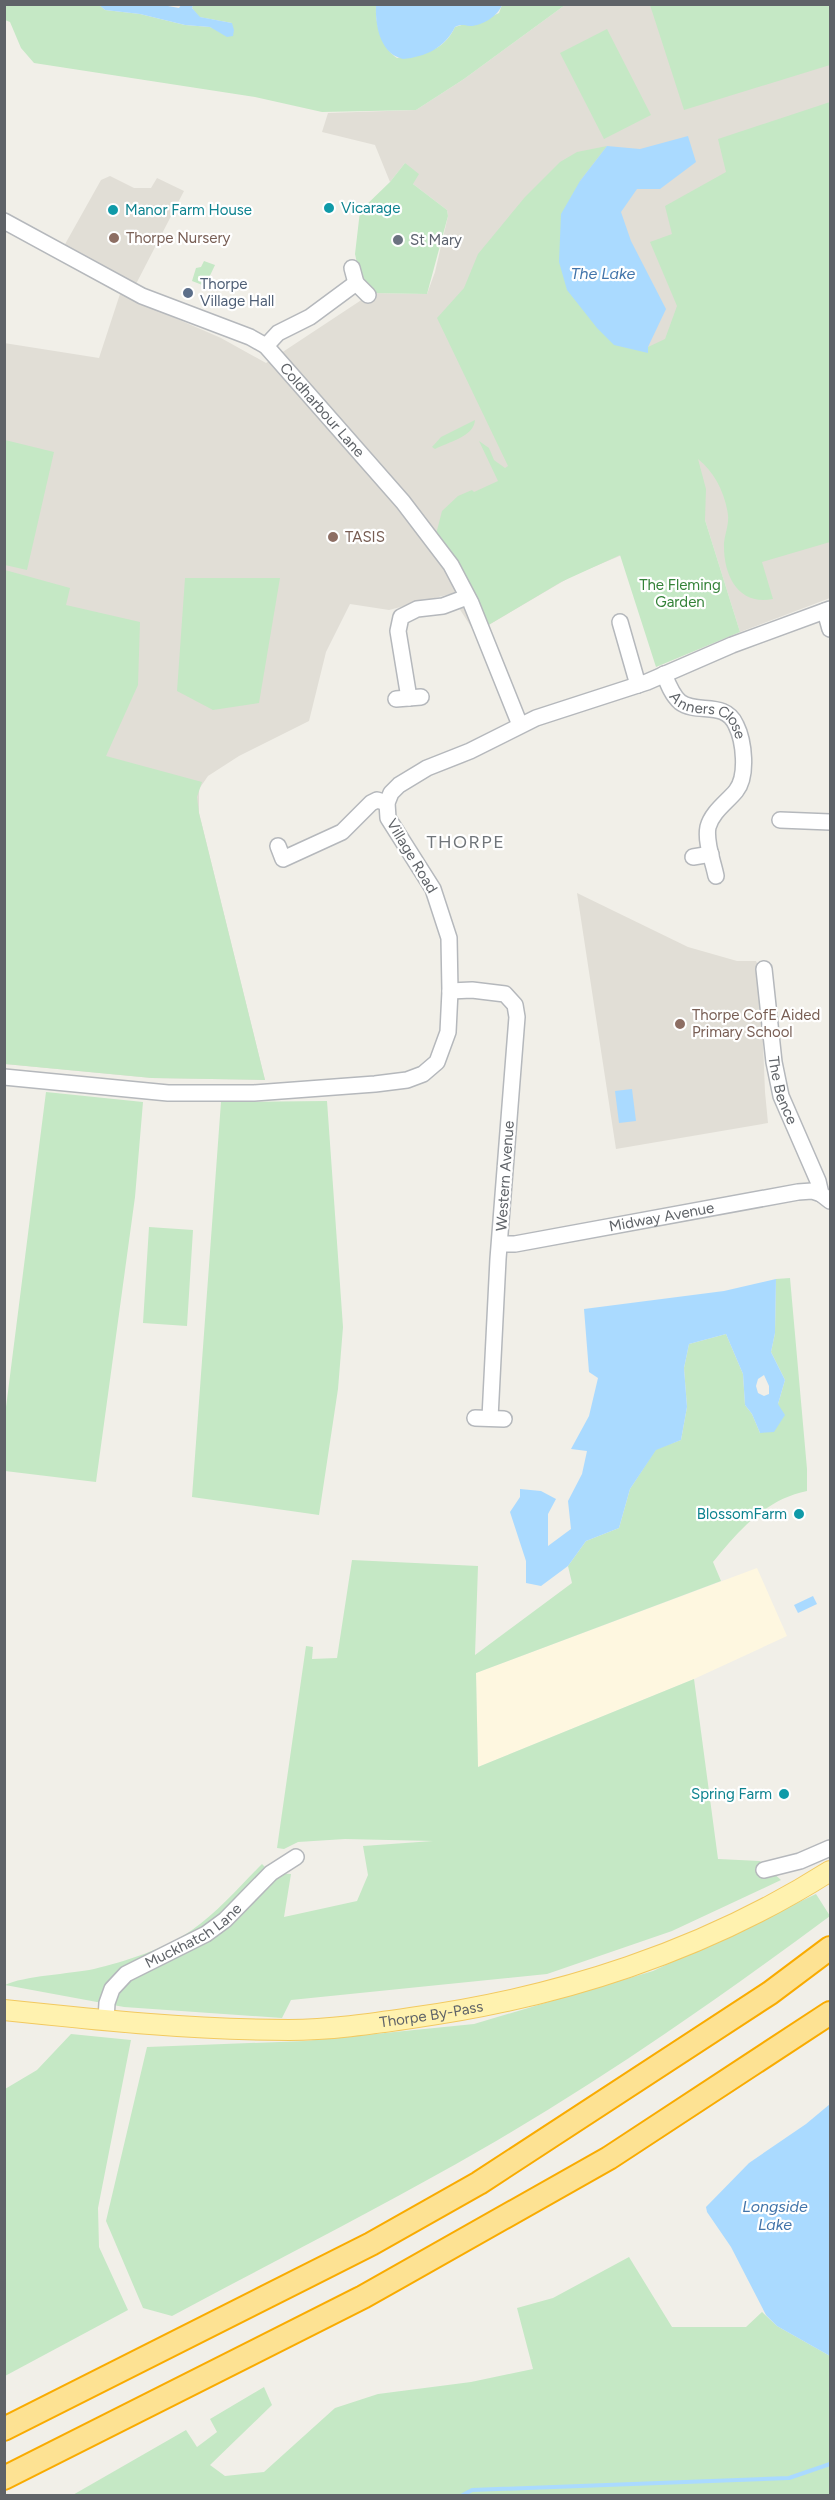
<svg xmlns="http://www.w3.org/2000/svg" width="835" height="2500" font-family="Figtree,sans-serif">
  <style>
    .commercial { fill: #fef7e0 }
    .education { fill: #e1ded6 }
    .green { fill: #c5e8c5 }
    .water { fill: #aadaff; fill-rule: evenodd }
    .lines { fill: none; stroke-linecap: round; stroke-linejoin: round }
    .stream { stroke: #aadaff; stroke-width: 4 }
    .minor-casing { stroke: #b5b8bc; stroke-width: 18 }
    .major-casing { stroke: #f2c960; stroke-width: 22 }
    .highway-casing { stroke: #f9ab00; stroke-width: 26 }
    .minor { stroke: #fff; stroke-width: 15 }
    .major { stroke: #fff2af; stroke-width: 20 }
    .highway { stroke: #fde293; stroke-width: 22 }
    .culture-dot { fill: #0f9aa8; stroke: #fff; stroke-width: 2 }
    .education-dot { fill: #8d6e63; stroke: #fff; stroke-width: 2 }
    .worship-dot { fill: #6b7280; stroke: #fff; stroke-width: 2 }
    .service-dot { fill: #5c6f8a; stroke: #fff; stroke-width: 2 }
    .labels { text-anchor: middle; stroke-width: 4.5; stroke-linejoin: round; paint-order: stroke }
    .culture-label { font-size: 15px; fill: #0d838f; stroke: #fff; text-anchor: start }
    .education-label { font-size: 15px; fill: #785e54; stroke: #fff; text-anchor: start }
    .worship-label { font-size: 15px; fill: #5b616d; stroke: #fff; text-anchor: start }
    .service-label { font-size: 15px; fill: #4e5e75; stroke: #fff; text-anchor: start }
    .street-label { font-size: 15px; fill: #5f6368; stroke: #fff }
    .park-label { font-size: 15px; fill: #348238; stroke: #fff }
    .water-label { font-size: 16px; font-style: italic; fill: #4174aa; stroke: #fff }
    .quarter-label { font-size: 18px; letter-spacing: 1.5px; fill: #70757a; stroke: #fff }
  </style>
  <rect width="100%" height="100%" fill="#f1efe8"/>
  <!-- commercial -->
  <path class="commercial" d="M757,1568L787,1636L694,1679L478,1767L476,1673Z"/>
  <!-- education -->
  <path class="education" d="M565,5H830V598L740,632L705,520L572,576L475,633L450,594L389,610L350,604L326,652L309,721L239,756L208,776L199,789V813L265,1080L152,1078L5,1064L4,343L99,358L120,294L221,338L266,363L372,293L427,294L435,272L448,216L447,210L413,184L405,163L390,182L375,145L322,132L328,113L416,110L464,79Z
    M110,176L134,188H151L157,178L184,191L136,284L64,246L101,180Z
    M577,893L688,947L737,961H756L760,969L765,1092L768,1123L616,1149Z"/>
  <!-- green -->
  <path class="green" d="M4,5H99L105,10L140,14L185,25L210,27L220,31L232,23L199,17L192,8L193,5H376C375,23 381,47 397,58C423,53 443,53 455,27L465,24L471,26L499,13L502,5H565L464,79L416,110L322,112L255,97L34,63L21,48L10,22L5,20Z
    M650,5H830V65L684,110Z
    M607,29L651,115L604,139L560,53Z
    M830,102V542L762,562L773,599C738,606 723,575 724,543C725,534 729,524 728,515C725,493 715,473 698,459L706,489L705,520L740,632L656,667L620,555L561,582L475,633L435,538L442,511L458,496L472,490L474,492L498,481L479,441L489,448L494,460L505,468L508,466L437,318L464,288L478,254L525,197L560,162L577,152L607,146L580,181L648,347L665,339L677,306L650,242L672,234L665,206L726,172L718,139Z
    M405,163L419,174L413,184L447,210L448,216L427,294L372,293L360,277L355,254L360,211L390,182Z
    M204,261L215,265L205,286L192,281L196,268L201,267Z
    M475,420C474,437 448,442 435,449L432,447L441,437Z
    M5,440L54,452L27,570L5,565Z
    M5,570L70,588L66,605L140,622L138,685L106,756L202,782L197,797L199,813L265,1080L152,1078L5,1064Z
    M185,578H280L259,703L213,710L177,691Z
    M46,1092L143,1102L135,1197L96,1482L5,1471V1415Z
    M327,1101L343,1327L338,1389L319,1515L192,1497L221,1102Z
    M149,1227L193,1230L187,1326L143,1323Z
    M790,1278L807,1469V1491C766,1499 738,1531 713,1562L721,1581L476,1673L478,1767L694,1679L718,1859L760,1861L781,1880L672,1931L547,1974L291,2000L282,2018L124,2007L5,1985C23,1976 70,1974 94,1969C124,1962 167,1948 192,1930C218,1912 240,1886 262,1864L271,1873L291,1874L284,1917L357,1901L368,1875L363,1846L433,1841L345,1839L298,1842L284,1849L277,1848L306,1646L313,1647L312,1659L337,1658L352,1560L478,1566L475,1655L572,1583L568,1566L586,1541L619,1528L630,1489L656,1449L681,1440L687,1407L684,1368L689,1344L726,1334L743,1374L745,1405L752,1414L760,1433L778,1404L785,1380L771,1352L775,1333L776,1279Z
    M816,1894L830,1916C719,1998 604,2079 484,2148C382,2207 276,2260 172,2316L143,2308L106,2221L147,2047L305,2041L474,2024L653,1971Z
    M71,2034L131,2040L98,2208L99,2247L128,2310L5,2376V2089L37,2070Z
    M629,2257L672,2327H746L762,2312L777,2326L830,2356V2495L71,2496L186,2430L197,2447L217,2432L210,2419L264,2387L272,2405L210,2465L225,2476L264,2472L335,2408L378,2394L471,2382L533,2369L517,2308L553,2298Z"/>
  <!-- water -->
  <path class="water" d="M99,5L157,4L179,8L181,5H193L192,8L200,17L232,23L234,30L233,36L227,37L210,27L185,25L140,14L105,10Z
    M376,5V4L502,5C498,16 482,26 470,26C463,25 461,24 455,27C445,48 425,57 403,59C380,54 375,25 376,5Z
    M688,136L696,162L660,189H637L621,212L631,241L666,309L648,347V353L614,345L597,328L567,290L559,262L561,214L580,181L607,146L640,149Z
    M632,1089L636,1121L619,1123L615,1091Z
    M776,1279L775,1333L771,1352L785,1380L778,1404L785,1415L774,1432L760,1433L752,1414L745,1405L743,1374L726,1334L689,1344L684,1368L687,1407L681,1440L656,1450L630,1489L619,1528L586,1541L568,1566L541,1586L526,1583V1561L510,1512L520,1497V1489L541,1491L556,1499L548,1514V1546L571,1529L568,1501L582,1474L587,1451L571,1449L589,1416L598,1378L589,1372L584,1309L724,1291ZM764,1375L769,1386V1394L764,1396L758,1393L756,1386L758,1379Z
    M813,1596L817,1604L798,1613L794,1605Z
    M830,2104V2356L777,2326L766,2315L731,2247L707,2212L706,2207L749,2163L806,2124Z"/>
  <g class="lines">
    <!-- stream -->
    <path class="stream" d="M461,2496L472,2490L789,2478L830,2464"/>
    <!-- minor casing -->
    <g class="minor-casing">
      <g id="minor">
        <path id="s1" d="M4,221L142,296L250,337L266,346L403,502L451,565L471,603L520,725"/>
        <path d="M352,268L356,283L368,295"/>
        <path d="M266,346L278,333L310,317L356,283"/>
        <path d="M825,611L830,629"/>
        <path d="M620,622L638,685"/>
        <path id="s2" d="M664,674C668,684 672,695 680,702C697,715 725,700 736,725C744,741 748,776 736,791C727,802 712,812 708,827C705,842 713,861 716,876"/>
        <path d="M409,698L398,631L401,617L417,609L443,606L467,597"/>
        <path d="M396,699L421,697"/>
        <path d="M780,820L830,822"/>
        <path d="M278,846L283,859L342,832L371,803L377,800L387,803"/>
        <path d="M693,857L711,854"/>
        <path id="s3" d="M764,969L774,1062L781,1096L818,1181L821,1194L830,1201"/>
        <path d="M450,991L472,990L505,994L515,1005L517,1017L498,1259L490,1418"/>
        <path d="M4,1077L168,1093H254L375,1084L407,1080L423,1074L437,1062L448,1032L450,991L449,938L433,889L388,818L387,803L391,793L399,785L427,768L470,751L536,718L647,682L732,645L830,609"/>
        <path id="s4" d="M500,1244H515L798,1192L812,1191L821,1194"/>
        <path d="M475,1418L504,1419"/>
        <path d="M764,1870L800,1861L830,1848"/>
        <path id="s5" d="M106,2020L107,2003L112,1989L126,1974L206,1934L225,1920L271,1873L296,1857"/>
      </g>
    </g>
    <!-- major casing -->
    <g class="major-casing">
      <g id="major">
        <path id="s6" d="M4,2010C99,2020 194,2030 289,2030C329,2030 371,2024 411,2018C558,1998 704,1951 830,1871"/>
      </g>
    </g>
    <!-- highway casing -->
    <g class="highway-casing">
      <path id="highway" d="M4,2429L371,2244L479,2183L770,1993L830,1948
        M4,2478L363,2297L609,2158L830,2013"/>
    </g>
    <!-- minor -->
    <use href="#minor" class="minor"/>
    <!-- major -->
    <use href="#major" class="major"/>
    <!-- highway -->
    <use href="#highway" class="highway"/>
  </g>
  <!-- markers -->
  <g class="culture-dot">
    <circle cx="329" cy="208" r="6"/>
    <circle cx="113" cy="210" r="6"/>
    <circle cx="799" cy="1514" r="6"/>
    <circle cx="784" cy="1794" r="6"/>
  </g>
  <g class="education-dot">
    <circle cx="114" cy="238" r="6"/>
    <circle cx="333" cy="537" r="6"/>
    <circle cx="680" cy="1024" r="6"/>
  </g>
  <circle class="worship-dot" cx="398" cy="240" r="6"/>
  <circle class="service-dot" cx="188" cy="293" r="6"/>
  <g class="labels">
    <!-- culture labels -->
    <g class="culture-label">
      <text x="341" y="213">Vicarage</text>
      <text x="125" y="215">Manor Farm House</text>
      <text x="787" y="1519" text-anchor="end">BlossomFarm</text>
      <text x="772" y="1799" text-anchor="end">Spring Farm</text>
    </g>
    <!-- education labels -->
    <g class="education-label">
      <text x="126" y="243">Thorpe Nursery</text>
      <text x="345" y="542">TASIS</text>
      <text x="692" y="1020">Thorpe CofE Aided<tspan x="692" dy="17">Primary School</tspan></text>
    </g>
    <!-- worship labels -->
    <g class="worship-label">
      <text x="410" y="245">St Mary</text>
    </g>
    <!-- service labels -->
    <g class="service-label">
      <text x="200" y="289">Thorpe<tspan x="200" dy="17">Village Hall</tspan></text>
    </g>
    <!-- street labels -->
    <g class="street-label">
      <text dy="5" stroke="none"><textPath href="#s1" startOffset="376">Coldharbour Lane</textPath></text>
      <text dy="5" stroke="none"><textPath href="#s2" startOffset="66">Anners Close</textPath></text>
      <text transform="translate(412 856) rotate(59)" y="5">Village Road</text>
      <text dy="5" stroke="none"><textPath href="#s3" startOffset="123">The Bence</textPath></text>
      <text transform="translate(505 1176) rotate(-86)" y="5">Western Avenue</text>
      <text dy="5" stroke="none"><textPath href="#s4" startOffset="164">Midway Avenue</textPath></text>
      <text dy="5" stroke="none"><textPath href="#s5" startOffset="130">Muckhatch Lane</textPath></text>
      <text dy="5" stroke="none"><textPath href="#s6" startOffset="429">Thorpe By-Pass</textPath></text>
    </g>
    <!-- park labels -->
    <g class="park-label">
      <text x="680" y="590">The Fleming<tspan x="680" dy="17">Garden</tspan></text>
    </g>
    <!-- water labels -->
    <g class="water-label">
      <text x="603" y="279">The Lake</text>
      <text x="775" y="2212">Longside<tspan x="775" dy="18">Lake</tspan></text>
    </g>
    <!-- quarter labels -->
    <g class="quarter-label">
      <text x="466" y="848">THORPE</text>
    </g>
  </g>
  <!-- border -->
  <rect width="835" height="2500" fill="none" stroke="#5f6368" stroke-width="12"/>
</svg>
